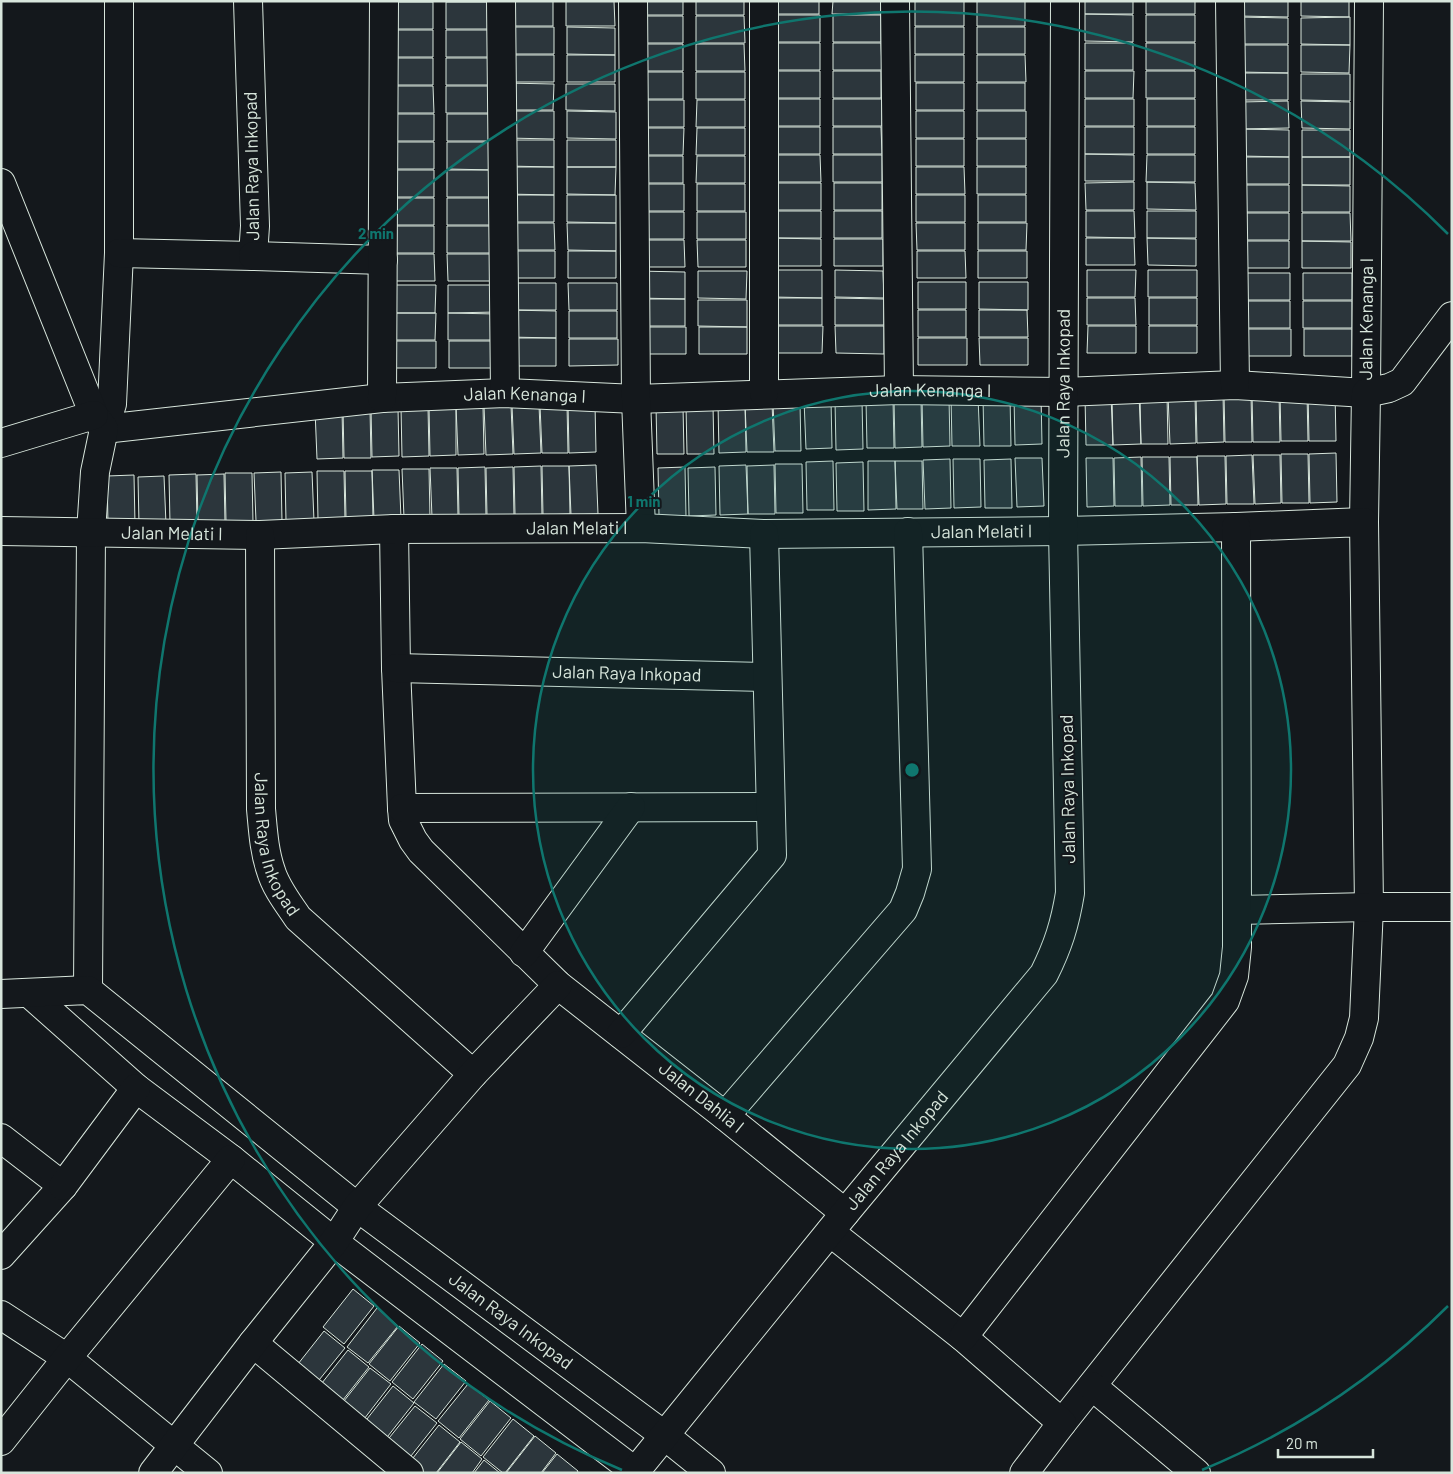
<svg xmlns="http://www.w3.org/2000/svg" width="1453" height="1474" font-family="Barlow,sans-serif">
  <style>
    .building { fill: #2c363c; stroke: #d8e6dc }
    .lines { fill: none; stroke-linecap: round; stroke-linejoin: round }
    .street-casing { stroke: #d8e6dc; stroke-width: 30 }
    .street { stroke: #14181c; stroke-width: 28 }
    .ring { fill: none; stroke: #0f766e; stroke-width: 2.5 }
    .labels { text-anchor: middle; stroke-width: 4; stroke-linejoin: round; paint-order: stroke }
    .street-label { font-size: 18px; fill: #d8e6dc; stroke: #14181c }
    .centre { fill: #0f766e; stroke: #14181c; stroke-width: 2.5 }
    .ring-label { font-size: 15px; text-anchor: middle; font-weight: bold; fill: #0f766e; stroke: #14181c; stroke-width: 4; stroke-linejoin: round; paint-order: stroke }
  </style>
  <rect width="100%" height="100%" fill="#14181c"/>
  <!-- building -->
  <path class="building" d="M505,1H553V26H505Z
    M566,1H614L615,26H566Z
    M634,1H683V15H634Z
    M696,1H744V15H696Z
    M771,1H819V14H771Z
    M833,1H881V14H832Z
    M915,1H964V26H915Z
    M977,1H1025V26H977Z
    M1085,1H1133V14H1085Z
    M1146,1H1195V14H1146Z
    M1239,1H1288V17L1239,16Z
    M1301,1H1349V17L1301,16Z
    M384,2H433V29H385Z
    M446,2H494V29H446Z
    M1085,14L1133,15V42L1085,41Z
    M771,15H820V42H771Z
    M833,15H881V42H833Z
    M1146,15H1195V42H1146Z
    M635,16H683V43H635Z
    M696,16H744L745,43H696Z
    M1239,17L1288,18V44H1240Z
    M1350,17V45L1301,44V18Z
    M505,27H554V54H505Z
    M567,27L615,28V55L567,54Z
    M915,27H964V54H915Z
    M977,27H1025V54H977Z
    M385,30H433V57H385Z
    M446,30H495L494,57H446Z
    M771,43H820V70H772Z
    M833,43H881L882,70H833Z
    M1085,43H1133V70H1085Z
    M1146,43H1195V70H1146Z
    M635,44H683V71H635Z
    M696,44H744L745,71H696Z
    M1240,45H1288V73L1240,72Z
    M1301,45H1350L1349,73L1301,72Z
    M505,55H554V82H505Z
    M567,55H615V82H567Z
    M915,55H964V82H915Z
    M977,55H1025L1026,82H977Z
    M385,58H433V85H385Z
    M446,58H495V85H446Z
    M772,71H820V98H772Z
    M833,71H881V98H833Z
    M1085,71H1134L1133,98H1085Z
    M1146,71H1195V98H1146Z
    M635,72H683V99H635Z
    M696,72H745V99H696Z
    M1239,73H1288V100H1240Z
    M1301,74H1350V101L1301,100Z
    M505,83L554,84L553,110H505Z
    M916,83H964V110H916Z
    M977,83H1025V110H977Z
    M566,84H615V111L566,110Z
    M385,86H433L434,113H385Z
    M446,86H494L495,113H446Z
    M772,99H820V126H772Z
    M833,99H882V126H833Z
    M1085,99H1134V126H1085Z
    M1147,99H1195V126H1147Z
    M635,100H684V127H635Z
    M697,100H745V127H696Z
    M1288,101L1289,128L1240,129V102Z
    M1301,101L1350,102V129L1302,128Z
    M505,111H554V139L506,138Z
    M567,111L616,112V139L567,138Z
    M916,111H964V138H916Z
    M977,111H1026V138H977Z
    M385,114H434V141H385Z
    M447,114H495V141H447Z
    M772,127H820V154H772Z
    M833,127H881L882,154H833Z
    M1085,127H1134V154H1085Z
    M1147,127H1195V154H1147Z
    M635,128H684L683,155H635Z
    M697,128H745V155H696Z
    M1240,129L1289,130V157L1240,156Z
    M1302,130H1350V157H1302Z
    M916,139H964V166H916Z
    M977,139H1026V166H977Z
    M506,140H554V167L506,166Z
    M567,140H616V167H567Z
    M385,142H434V169H385Z
    M447,142H495V170L447,169Z
    M1085,154L1134,155V181H1085Z
    M772,155H820L821,182H772Z
    M833,155H882V182H833Z
    M1147,155H1195V182H1146Z
    M635,156H683V183H635Z
    M697,156H745V183H696Z
    M1240,157H1289V184H1240Z
    M1302,157H1350V185H1302Z
    M505,167H554V195L506,194Z
    M567,167H616L615,195L567,194Z
    M916,167H964L965,194H916Z
    M977,167H1026V194H977Z
    M385,170H434V197H385Z
    M447,170H495V197H447Z
    M1134,182V210H1086L1085,183Z
    M1147,182L1195,183L1196,210L1147,209Z
    M772,183H821V210H772Z
    M834,183H882V210H834Z
    M635,184H684V211H636Z
    M697,184H745V211H697Z
    M1240,185H1289V212H1240Z
    M1302,185L1350,186V212H1302Z
    M506,195H554V222H506Z
    M567,195H616V223L567,222Z
    M916,195H965V222H916Z
    M978,195H1026V222H978Z
    M385,198H434V225H386Z
    M447,198H495V225H447Z
    M772,211H821V238H773Z
    M834,211H882V238H834Z
    M1086,211H1134L1135,238L1086,237Z
    M1147,211H1196V238H1147Z
    M635,212H684V239H636Z
    M697,212H746V239H697Z
    M1240,213H1289V240H1240Z
    M1302,213H1350L1351,241H1302Z
    M506,223H554L555,250H506Z
    M567,223H616V251L568,250Z
    M916,223H965V250H917Z
    M978,223H1027L1026,250H978Z
    M385,226H434V253H386Z
    M447,226H496V253H447Z
    M773,238L821,239V266H773Z
    M1086,238H1134L1135,265H1086Z
    M1147,238L1196,239V266L1148,265Z
    M834,239H883V266H834Z
    M636,240H684L685,267H636Z
    M697,240H746V267H698Z
    M1241,241H1289V268H1241Z
    M1302,241L1351,242V268H1302Z
    M506,251H555V278H506Z
    M568,251H616V278H568Z
    M917,251H965L966,278H917Z
    M978,251H1027V278H978Z
    M386,254H434L435,281H386Z
    M447,254H496V281H448Z
    M774,270H822V298L773,297Z
    M835,270L883,271L884,298L835,297Z
    M1087,270H1136L1135,297H1087Z
    M1148,270H1197V297H1148Z
    M637,271L685,272V299L637,298Z
    M698,271H747L746,299L698,298Z
    M1242,273H1290V300H1242Z
    M1303,273H1352V300H1303Z
    M918,282H966V309H918Z
    M979,282H1028V310L979,309Z
    M507,283H556V310H508Z
    M568,283H617V310H569Z
    M387,285H436L435,313H387Z
    M448,285H497V312L448,313Z
    M774,298H822V325H774Z
    M835,298L884,299V325H835Z
    M1087,298H1135L1136,325H1087Z
    M1149,298H1197V325H1149Z
    M637,299H685V326H637Z
    M698,300H747V327L698,326Z
    M1242,301H1290V328H1242Z
    M1303,301H1352V328H1303Z
    M507,310L556,311V338L508,337Z
    M918,310H966V337H918Z
    M979,310H1027L1028,337H979Z
    M569,311H617V338H569Z
    M387,313H436L435,340H387Z
    M448,313L497,314V340H448Z
    M774,326H823L822,353H774Z
    M835,326H884V354L836,353Z
    M1088,326H1136V353H1087Z
    M1149,326H1197V353H1149Z
    M637,327H686V354H637Z
    M699,327H747V354H699Z
    M1242,329H1291V356H1242Z
    M1304,329H1352V356H1304Z
    M508,338H556V366H508Z
    M918,338H967V365H918Z
    M979,338H1028V365H980Z
    M569,339H618V365L569,366Z
    M387,341H436V368H387Z
    M449,341H497V368H449Z
    M1308,392H1335L1336,441H1309Z
    M1279,393L1280,442H1253L1252,394Z
    M1280,393H1307L1308,441H1281Z
    M1223,394L1224,442L1197,443L1196,395Z
    M1224,394H1251L1252,442H1225Z
    M1139,395L1141,444L1113,445L1112,396Z
    M1140,395H1167L1168,444H1141Z
    M1168,395H1195L1196,443L1170,444Z
    M1041,396L1042,444L1015,445L1014,397Z
    M1111,396L1113,445H1086L1085,397Z
    M951,397H978L980,446H952Z
    M1010,397L1011,446H984L983,398Z
    M922,398H949L950,446L923,447Z
    M893,399L894,448H867L866,400Z
    M894,399H921L922,447L895,448Z
    M804,400H831L832,448L806,449Z
    M862,400L863,449L836,450L835,401Z
    M772,403L774,452H747L745,404Z
    M773,403H800L801,451H775Z
    M567,404L568,453H542L540,405Z
    M568,404H595L596,452L569,453Z
    M718,404H745L746,452L719,453Z
    M511,405L513,454L486,455L484,406Z
    M512,405H539L541,453L514,454Z
    M713,405L714,454H687L686,406Z
    M456,406V455L430,456L429,407Z
    M456,406H483L484,454L458,455Z
    M656,406H683L684,454H657Z
    M428,407L429,456L402,457L401,408Z
    M371,408H398L399,456L372,457Z
    M342,409L343,458L317,459L315,410Z
    M343,409H370L371,458H344Z
    M1336,453L1337,502L1310,503L1309,454Z
    M1281,454H1308L1309,503H1282Z
    M1252,455L1254,504H1227L1226,456Z
    M1253,455H1280L1281,503L1255,504Z
    M1197,456H1225L1226,504L1199,505Z
    M1141,457L1142,506H1115L1114,458Z
    M1142,457H1169L1170,505L1143,506Z
    M1170,457H1197L1198,505H1171Z
    M1015,458H1042L1044,506L1017,507Z
    M1086,458H1113L1114,506L1087,507Z
    M950,459L951,508L925,509L923,460Z
    M953,459H980L981,507L954,508Z
    M1011,459L1012,508H985L984,460Z
    M833,461L834,510H807L806,462Z
    M868,461H895L896,509L868,510Z
    M895,461H922L923,509H897Z
    M863,462L864,511H837L836,463Z
    M775,464H802L803,513H776Z
    M596,465L598,514L571,515L569,466Z
    M746,465L748,514L720,515L719,466Z
    M774,465L775,514H748L747,466Z
    M541,466L542,515H515L514,467Z
    M542,466H569L570,514L543,515Z
    M485,467L486,516L459,517L458,468Z
    M513,467L514,516H487L486,468Z
    M685,467L686,516H659L658,468Z
    M715,467L716,515L689,516L688,468Z
    M430,468H457L458,516L432,517Z
    M402,469H429L430,517L404,518Z
    M372,470H399L401,518L374,519Z
    M317,471H344L345,520H318Z
    M345,471H372L373,519H346Z
    M281,472L282,521H256L254,473Z
    M312,472L314,521H286L285,473Z
    M225,473H252L253,522H226Z
    M196,474L197,523L170,524L169,475Z
    M224,474L225,523H198L197,475Z
    M134,475L135,524H108L107,476Z
    M164,476L166,524L139,525L138,477Z
    M353,1289L374,1306L344,1344L323,1327Z
    M377,1308L398,1326L368,1363L347,1347Z
    M399,1326L420,1343L390,1381L369,1364Z
    M324,1331L345,1348L315,1385L294,1369Z
    M422,1344L443,1361L413,1399L392,1382Z
    M348,1350L369,1367L339,1405L318,1388Z
    M444,1364L466,1381L436,1419L414,1402Z
    M370,1368L391,1384L361,1423L340,1406Z
    M468,1384L489,1400L459,1438L438,1421Z
    M393,1386L414,1403L384,1441L363,1424Z
    M490,1401L511,1418L481,1456L460,1439Z
    M415,1406L437,1423L407,1461L385,1443Z
    M513,1419L534,1436L505,1473H503L483,1457Z
    M439,1425L460,1442L436,1473H422L409,1463Z
    M535,1436L556,1453L541,1473H506Z
    M461,1442L482,1459L472,1473H437Z
    M557,1454L578,1471L577,1473H542Z
    M484,1460L500,1473H474Z"/>
  <g class="lines">
    <!-- street casing -->
    <g class="street-casing">
      <g id="street">
        <path id="s1" d="M119,1V253L112,404L104,429L382,398L505,393L636,399L899,390L1064,392L1235,385L1366,393L1369,1"/>
        <path d="M501,1L505,393"/>
        <path d="M633,1L636,399L641,528"/>
        <path d="M895,1L899,390"/>
        <path d="M1230,1L1235,385"/>
        <path d="M1,183L94,415L104,429L95,472L91,532L88,990"/>
        <path d="M119,253L253,256L255,226L248,1"/>
        <path d="M253,256L383,260"/>
        <path d="M764,393V1"/>
        <path d="M382,398L384,1"/>
        <path d="M1,443L94,415"/>
        <path d="M1364,522L1366,393L1389,388L1402,382L1452,316"/>
        <path id="s2" d="M394,529L396,668L402,808L403,820L413,840L421,851L558,985L725,1116L845,1213"/>
        <path id="s3" d="M1,531L260,535L394,529L641,528L764,534L1063,531L1236,527L1364,522L1369,907L1364,1018L1359,1038L1347,1065L1062,1423"/>
        <path id="s4" d="M260,535L261,809C263,830 264,851 271,871C276,888 288,903 298,918L473,1074"/>
        <path id="s5" d="M396,668L767,677"/>
        <path d="M402,808L770,807"/>
        <path d="M1237,910L1369,907H1452"/>
        <path d="M524,953L631,807"/>
        <path d="M29,993L136,1088L231,1159L334,1242L637,1473"/>
        <path id="s6" d="M1,994L88,990L357,1207L664,1435L711,1473"/>
        <path d="M621,1034L772,855L764,534"/>
        <path d="M725,1116L903,910L910,893L917,869L908,532"/>
        <path d="M1,1138L63,1186L1,1255"/>
        <path d="M63,1186L136,1088"/>
        <path d="M830,1232L963,1337L1062,1423L1024,1473"/>
        <path d="M1,1315L67,1358L208,1473"/>
        <path d="M963,1337L1225,1001L1234,976L1237,947V910L1236,527"/>
        <path d="M253,1343L409,1473"/>
        <path d="M1092,1386L1196,1473"/>
        <path d="M1,1441L67,1358L231,1159"/>
        <path d="M153,1473L253,1343L334,1242L357,1207L473,1074L558,985"/>
        <path id="s7" d="M634,1473L845,1213L1044,974C1058,946 1065,924 1070,893L1063,531L1065,1"/>
      </g>
    </g>
    <!-- street -->
    <use href="#street" class="street"/>
  </g>
  <!-- distance rings -->
  <circle cx="912" cy="770" r="379" fill="#0f766e" fill-opacity=".12"/>
  <g class="ring">
    <circle cx="912" cy="770" r="379"/>
    <path d="M1448 1306A758 758 0 0 1 1202 1470M622 1470A758 758 0 1 1 1448 234"/>
  </g>
  <g class="labels">
    <!-- street labels -->
    <g class="street-label">
      <text transform="translate(252 166) rotate(-91)" y="6">Jalan Raya Inkopad</text>
      <text dy="6" stroke="none"><textPath href="#s1" startOffset="1768">Jalan Kenanga I</textPath></text>
      <text dy="6" stroke="none"><textPath href="#s7" startOffset="1241">Jalan Raya Inkopad</textPath></text>
      <text dy="6" stroke="none"><textPath href="#s1" startOffset="1258">Jalan Kenanga I</textPath></text>
      <text dy="6" stroke="none"><textPath href="#s1" startOffset="852">Jalan Kenanga I</textPath></text>
      <text dy="6" stroke="none"><textPath href="#s3" startOffset="576">Jalan Melati I</textPath></text>
      <text dy="6" stroke="none"><textPath href="#s3" startOffset="981">Jalan Melati I</textPath></text>
      <text dy="6" stroke="none"><textPath href="#s3" startOffset="171">Jalan Melati I</textPath></text>
      <text dy="6" stroke="none"><textPath href="#s5" startOffset="231">Jalan Raya Inkopad</textPath></text>
      <text transform="translate(1068 789) rotate(-91)" y="6">Jalan Raya Inkopad</text>
      <text dy="6" stroke="none"><textPath href="#s4" startOffset="312">Jalan Raya Inkopad</textPath></text>
      <text dy="6" stroke="none"><textPath href="#s2" startOffset="701">Jalan Dahlia I</textPath></text>
      <text dy="6" stroke="none"><textPath href="#s7" startOffset="416">Jalan Raya Inkopad</textPath></text>
      <text dy="6" stroke="none"><textPath href="#s6" startOffset="624">Jalan Raya Inkopad</textPath></text>
    </g>
  </g>
  <circle cx="912" cy="770" r="8" class="centre"/>
  <g class="ring-label">
    <text x="376" y="239">2 min</text>
    <text x="644" y="507">1 min</text>
  </g>
  <!-- border -->
  <rect width="1453" height="1474" fill="none" stroke="#d8e6dc" stroke-width="5"/>
  <!-- scale -->
  <path d="M1278 1449v8h95v-8" fill="none" stroke="#d8e6dc" stroke-width="2.5"/>
  <text x="1286" y="1449" font-size="15" fill="#d8e6dc" stroke="#14181c" stroke-width="4" paint-order="stroke">20 m</text>
</svg>
